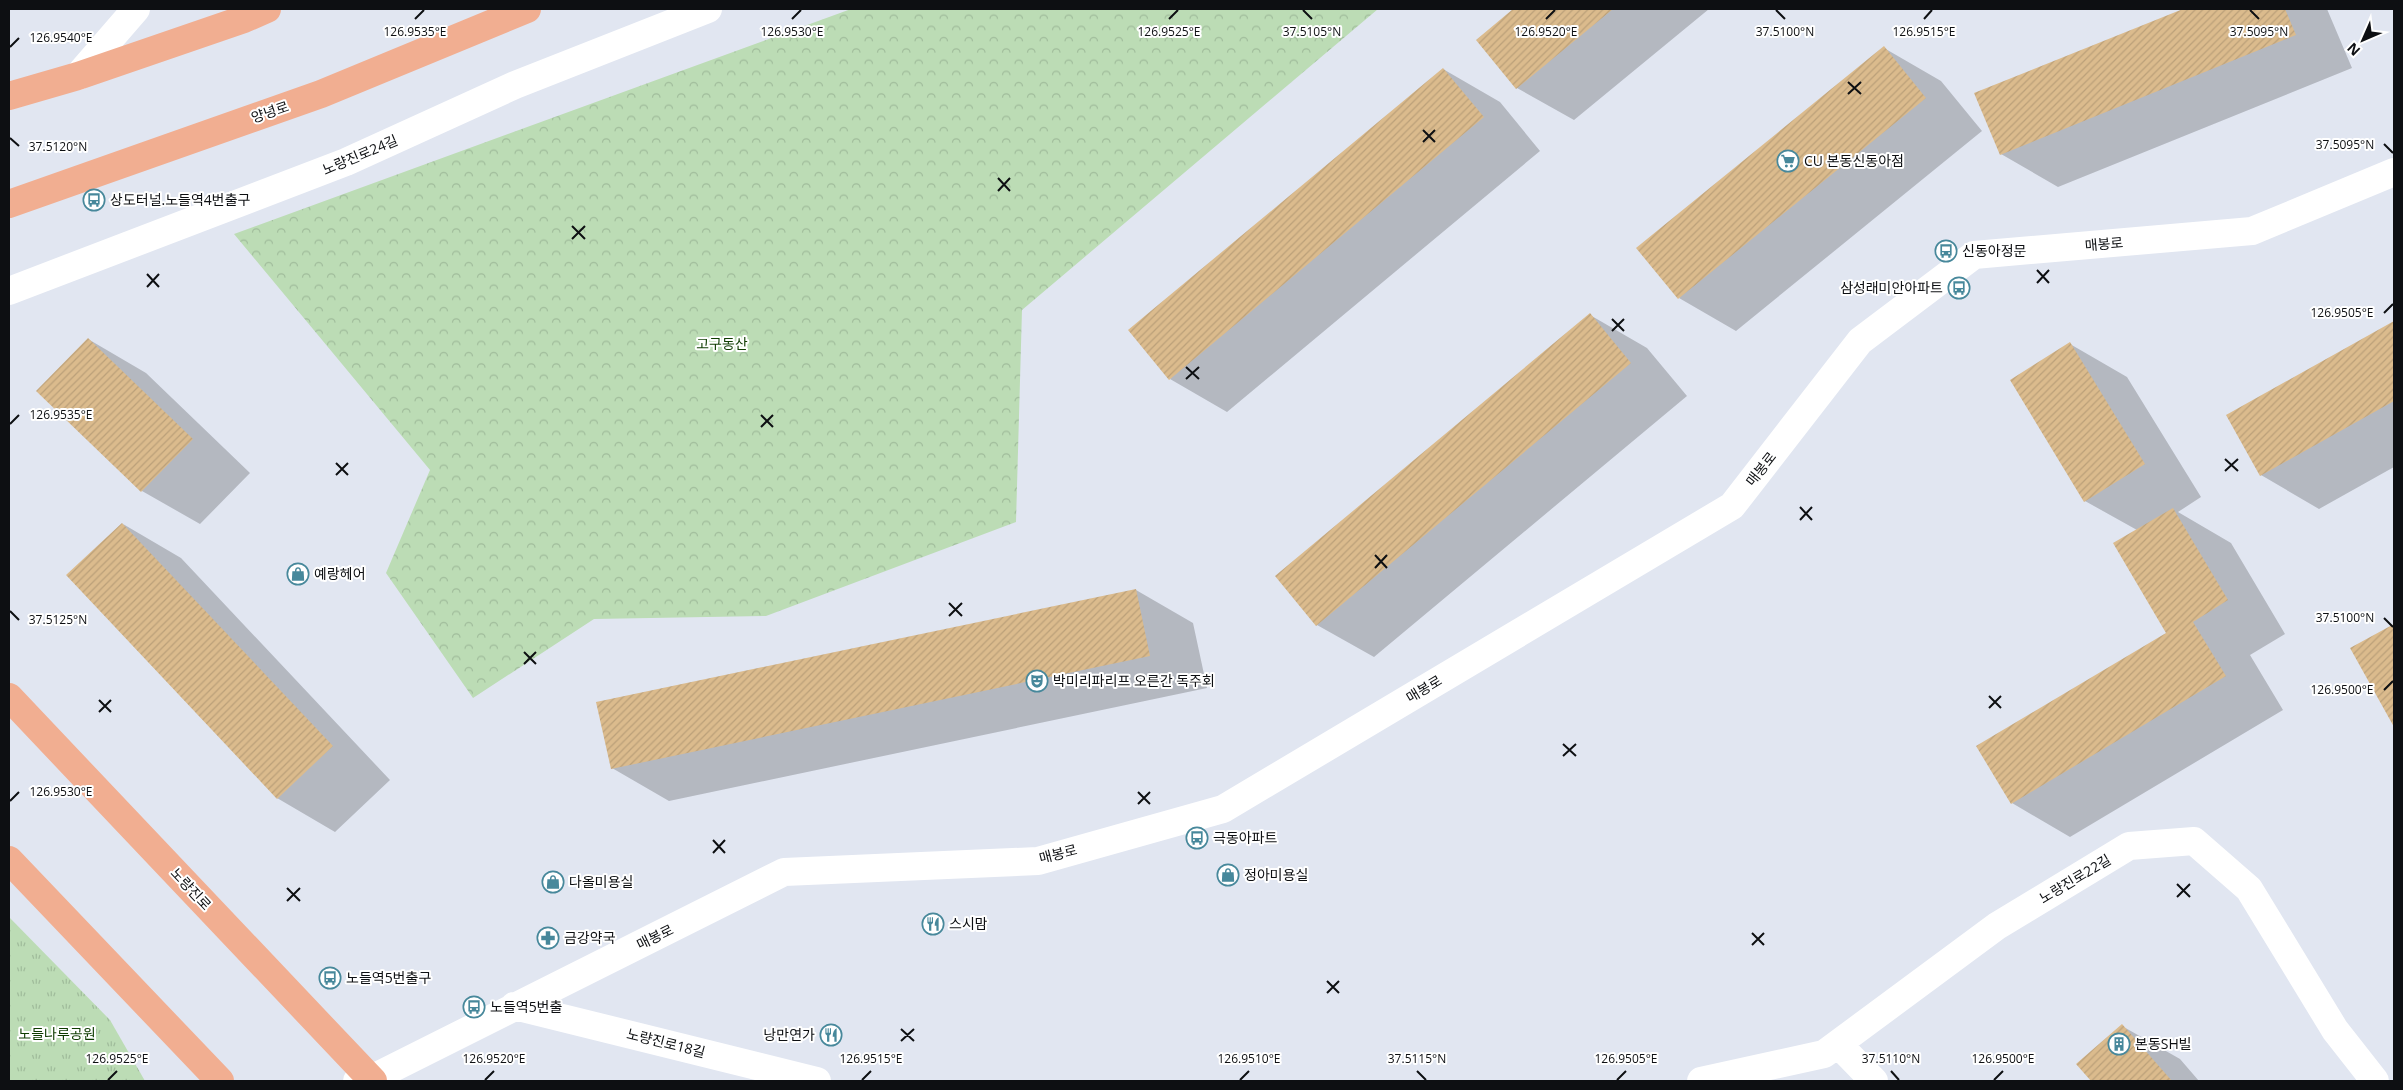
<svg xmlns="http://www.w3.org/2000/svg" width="2403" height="1090" font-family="'Open Sans','Noto Sans KR',sans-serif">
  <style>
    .forest { fill: url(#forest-crowns) }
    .park { fill: url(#park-tufts) }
    .shadow { fill: #0003 }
    .building { fill: url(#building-hatch) }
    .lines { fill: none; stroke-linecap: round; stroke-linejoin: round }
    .minor { stroke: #fff; stroke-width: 28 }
    .major { stroke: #f1ae91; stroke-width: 28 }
    .ticks { fill: none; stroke: #0d0f12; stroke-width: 2 }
    .labels { text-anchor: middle; stroke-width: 4; stroke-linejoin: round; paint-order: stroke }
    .street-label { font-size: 14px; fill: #0d0f12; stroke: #fff }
    .poi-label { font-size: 14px; fill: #0d0f12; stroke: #fff; text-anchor: start }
    .park-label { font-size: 14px; fill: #0e3c00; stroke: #fff }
    .ticks-label { font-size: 12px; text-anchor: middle; fill: #0d0f12; stroke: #fff; stroke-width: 4; stroke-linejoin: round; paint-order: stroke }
  </style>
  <defs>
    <pattern id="forest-crowns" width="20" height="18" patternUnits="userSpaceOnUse" patternTransform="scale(1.25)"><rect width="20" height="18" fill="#bcdcb5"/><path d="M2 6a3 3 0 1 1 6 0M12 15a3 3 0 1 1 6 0" fill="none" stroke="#a0bc9b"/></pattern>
    <pattern id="park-tufts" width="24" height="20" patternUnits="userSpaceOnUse" patternTransform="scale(1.25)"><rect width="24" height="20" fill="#bcdcb5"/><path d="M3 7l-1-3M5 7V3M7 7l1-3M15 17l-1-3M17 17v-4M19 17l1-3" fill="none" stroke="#a0bc9b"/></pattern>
    <pattern id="building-hatch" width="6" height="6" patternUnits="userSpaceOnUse" patternTransform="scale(1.25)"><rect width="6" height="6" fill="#dbbb8d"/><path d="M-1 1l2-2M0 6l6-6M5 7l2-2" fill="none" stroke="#bba079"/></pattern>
  </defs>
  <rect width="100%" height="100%" fill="#e1e6f1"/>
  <!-- forest -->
  <path class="forest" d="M851,9H1378L1022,310L1016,522L766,616L594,619L473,698L386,573L430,470L234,234Z"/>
  <!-- park -->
  <path class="park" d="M9,917L110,1020L145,1081H9Z"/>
  <!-- shadow -->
  <path class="shadow" d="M1515,9H1709L1574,120L1517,88L1477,40Z
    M2186,9H2327L2352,68L2058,187L2001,154L1976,94Z
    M1884,48L1941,81L1982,131L1736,331L1679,298Z
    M1443,69L1500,102L1540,151L1227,412L1170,379Z
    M1590,315L1647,348L1687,396L1374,657L1317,625Z
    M2394,323V467L2319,509L2261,475L2228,416Z
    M88,339L146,373L250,473L200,524L142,491Z
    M2070,344L2127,377L2201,497L2178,512L2231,543L2285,634L2250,655L2283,710L2070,837L2012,803L2168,633L2137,530L2085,501Z
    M123,524L181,558L390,780L335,832L277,798Z
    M1136,590L1193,623L1207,688L669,801L612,768L598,703Z
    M2394,626V724L2352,649Z
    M2122,1026L2180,1059L2199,1081H2092L2078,1065Z"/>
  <!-- building -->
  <path class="building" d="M1513,9H1613L1516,89L1476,40Z
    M2183,9H2285L2296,35L2000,155L1974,93Z
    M1884,46L1926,98L1678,299L1636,248Z
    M1443,68L1484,117L1169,380L1128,330Z
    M1590,313L1631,363L1316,626L1275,576Z
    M2394,321V401L2260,476L2226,415Z
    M88,338L193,439L141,492L36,391Z
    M2070,342L2145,464L2084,502L2010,380Z
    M2173,508L2228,600L2193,622L2226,676L2011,804L1976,746L2166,633L2113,543Z
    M122,523L333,746L277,799L66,575Z
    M1136,589L1150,656L611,769L596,702Z
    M2394,624V727L2350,648Z
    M2122,1024L2172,1081H2091L2076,1064Z"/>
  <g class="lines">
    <!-- minor -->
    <path class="minor" d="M78,76L136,9
      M9,291L346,162L515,85L708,9
      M514,1006L817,1081
      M1839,1045L1874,1081
      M357,1081L371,1079L784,872L1038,861L1223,809L1732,506L1860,341L1974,255L2252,231L2394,172
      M1701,1081L1824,1054L1997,926L2129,846L2194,841L2249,889L2335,1030L2375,1081"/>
    <!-- major -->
    <path class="major" d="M9,96L78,76L244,19L267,9
      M9,204L321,94L527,9
      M9,697L373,1081
      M9,860L220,1081"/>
  </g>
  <!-- ticks -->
  <path class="ticks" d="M1303,10L1312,19M1776,10L1785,19M2250,10L2259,19M415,19L424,10M792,19L801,10M1169,19L1178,10M1546,19L1555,10M1924,19L1932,10M10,47L19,38M1848,82L1861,94M1848,94L1861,82M1423,130L1435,142M10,138L19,146M1423,142L1435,130M2384,144L2393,153M998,178L1010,191M998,191L1010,178M572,226L585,239M572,239L585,226M2037,270L2049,283M147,274L159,287M2037,283L2049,270M147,287L159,274M2384,313L2393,304M1612,319L1624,331M1612,331L1624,319M1186,367L1199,379M1186,379L1199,367M761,415L773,427M10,424L19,415M761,427L773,415M2225,459L2238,471M336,463L348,475M2225,471L2238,459M336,475L348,463M1800,507L1812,520M1800,520L1812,507M1375,555L1387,568M1375,568L1387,555M949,603L962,616M10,611L19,620M949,616L962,603M2384,618L2393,627M524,652L536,664M524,664L536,652M2384,690L2393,681M1989,696L2001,708M99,700L111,712M1989,708L2001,696M99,712L111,700M1563,744L1576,756M1563,756L1576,744M1138,792L1150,804M10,801L19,792M1138,804L1150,792M713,840L725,853M713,853L725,840M2177,884L2190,897M287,888L300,901M2177,897L2190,884M287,901L300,888M1752,933L1764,945M1752,945L1764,933M1327,981L1339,993M1327,993L1339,981M901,1029L914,1041M901,1041L914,1029M1417,1071L1426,1080M1891,1071L1899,1080M108,1080L117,1071M485,1080L494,1071M862,1080L871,1071M1240,1080L1249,1071M1617,1080L1626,1071M1994,1080L2003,1071"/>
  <!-- icons -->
  <defs>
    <g id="supermarket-ring" transform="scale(1.125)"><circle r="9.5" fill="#fff" stroke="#47889b" stroke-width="1.5"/><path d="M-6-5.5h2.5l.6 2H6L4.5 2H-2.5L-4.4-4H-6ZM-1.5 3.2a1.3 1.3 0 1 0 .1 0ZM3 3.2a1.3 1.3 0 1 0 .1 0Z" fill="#47889b"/></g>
    <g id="bus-ring" transform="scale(1.125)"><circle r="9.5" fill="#fff" stroke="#47889b" stroke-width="1.5"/><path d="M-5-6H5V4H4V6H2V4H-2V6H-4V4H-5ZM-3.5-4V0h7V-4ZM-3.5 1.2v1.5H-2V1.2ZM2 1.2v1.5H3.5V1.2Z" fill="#47889b"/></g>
    <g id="shop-ring" transform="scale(1.125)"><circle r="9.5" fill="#fff" stroke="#47889b" stroke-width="1.5"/><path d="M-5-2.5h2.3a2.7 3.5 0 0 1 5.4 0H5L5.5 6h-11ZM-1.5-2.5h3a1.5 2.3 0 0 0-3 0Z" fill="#47889b"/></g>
    <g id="theatre-ring" transform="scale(1.125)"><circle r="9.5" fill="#fff" stroke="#47889b" stroke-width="1.5"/><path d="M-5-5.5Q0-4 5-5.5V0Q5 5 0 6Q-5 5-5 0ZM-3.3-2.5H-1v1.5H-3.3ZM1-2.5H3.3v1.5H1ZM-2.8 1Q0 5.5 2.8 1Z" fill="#47889b"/></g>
    <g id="restaurant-ring" transform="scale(1.125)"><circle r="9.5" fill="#fff" stroke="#47889b" stroke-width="1.5"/><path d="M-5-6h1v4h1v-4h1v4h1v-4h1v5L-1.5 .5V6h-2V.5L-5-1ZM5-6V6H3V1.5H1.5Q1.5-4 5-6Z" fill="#47889b"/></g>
    <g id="pharmacy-ring" transform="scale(1.125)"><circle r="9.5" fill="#fff" stroke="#47889b" stroke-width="1.5"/><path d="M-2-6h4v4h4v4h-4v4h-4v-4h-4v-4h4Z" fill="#47889b"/></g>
    <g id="building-ring" transform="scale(1.125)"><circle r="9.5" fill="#fff" stroke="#47889b" stroke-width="1.5"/><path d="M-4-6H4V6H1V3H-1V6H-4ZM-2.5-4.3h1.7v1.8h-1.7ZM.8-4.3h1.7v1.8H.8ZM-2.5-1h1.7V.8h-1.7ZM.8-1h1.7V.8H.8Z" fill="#47889b"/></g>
  </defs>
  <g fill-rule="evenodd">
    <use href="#supermarket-ring" x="1788" y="161"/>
    <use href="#bus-ring" x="94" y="200"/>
    <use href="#bus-ring" x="1946" y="251"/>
    <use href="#bus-ring" x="1959" y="288"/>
    <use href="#shop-ring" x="298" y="574"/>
    <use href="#theatre-ring" x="1037" y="681"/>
    <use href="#bus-ring" x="1197" y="838"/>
    <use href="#shop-ring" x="1228" y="875"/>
    <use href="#shop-ring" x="553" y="882"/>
    <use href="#restaurant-ring" x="933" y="924"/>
    <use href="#pharmacy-ring" x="548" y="938"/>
    <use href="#bus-ring" x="330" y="978"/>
    <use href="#bus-ring" x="474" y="1007"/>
    <use href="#restaurant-ring" x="831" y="1035"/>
    <use href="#building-ring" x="2119" y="1044"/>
  </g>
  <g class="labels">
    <!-- street labels -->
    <g class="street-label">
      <text transform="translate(270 112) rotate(-19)" y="5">양녕로</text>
      <text transform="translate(360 155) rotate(-23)" y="5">노량진로24길</text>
      <text transform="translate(2104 244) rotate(-5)" y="5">매봉로</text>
      <text transform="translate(1761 469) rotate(-52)" y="5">매봉로</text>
      <text transform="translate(1424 689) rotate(-31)" y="5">매봉로</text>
      <text transform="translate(1058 854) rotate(-14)" y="5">매봉로</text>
      <text transform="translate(2075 879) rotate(-31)" y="5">노량진로22길</text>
      <text transform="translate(191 889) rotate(47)" y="5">노량진로</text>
      <text transform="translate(655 937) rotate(-26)" y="5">매봉로</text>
      <text transform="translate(666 1043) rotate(14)" y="5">노량진로18길</text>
    </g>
    <!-- poi labels -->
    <g class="poi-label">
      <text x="1804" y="166">CU 본동신동아점</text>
      <text x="110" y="205">상도터널.노들역4번출구</text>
      <text x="1962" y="256">신동아정문</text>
      <text x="1943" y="293" text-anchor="end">삼성래미안아파트</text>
      <text x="314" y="579">예랑헤어</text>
      <text x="1053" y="686">박미리파리프 오른간 독주회</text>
      <text x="1213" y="843">극동아파트</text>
      <text x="1244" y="880">정아미용실</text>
      <text x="569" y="887">다올미용실</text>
      <text x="949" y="929">스시맘</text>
      <text x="564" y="943">금강약국</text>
      <text x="346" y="983">노들역5번출구</text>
      <text x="490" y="1012">노들역5번출</text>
      <text x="815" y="1040" text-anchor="end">낭만연가</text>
      <text x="2135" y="1049">본동SH빌</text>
    </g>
    <!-- park labels -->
    <g class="park-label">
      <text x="722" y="349">고구동산</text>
      <text x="57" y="1039">노들나루공원</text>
    </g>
  </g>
  <g class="ticks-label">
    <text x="2259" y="36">37.5095°N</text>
    <text x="415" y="36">126.9535°E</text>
    <text x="792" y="36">126.9530°E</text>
    <text x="1169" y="36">126.9525°E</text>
    <text x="1312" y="36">37.5105°N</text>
    <text x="1546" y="36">126.9520°E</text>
    <text x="1785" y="36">37.5100°N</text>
    <text x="1924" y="36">126.9515°E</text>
    <text x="61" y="42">126.9540°E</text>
    <text x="2345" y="149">37.5095°N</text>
    <text x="58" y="151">37.5120°N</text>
    <text x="2342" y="317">126.9505°E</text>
    <text x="61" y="419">126.9535°E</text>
    <text x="2345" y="622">37.5100°N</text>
    <text x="58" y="624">37.5125°N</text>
    <text x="2342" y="694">126.9500°E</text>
    <text x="61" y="796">126.9530°E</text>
    <text x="117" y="1063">126.9525°E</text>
    <text x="494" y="1063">126.9520°E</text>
    <text x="871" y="1063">126.9515°E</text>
    <text x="1249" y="1063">126.9510°E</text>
    <text x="1626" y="1063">126.9505°E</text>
    <text x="1891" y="1063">37.5110°N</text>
    <text x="2003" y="1063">126.9500°E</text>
    <text x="1417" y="1063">37.5115°N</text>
  </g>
  <!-- border -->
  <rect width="2403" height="1090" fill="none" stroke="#0d0f12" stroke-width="20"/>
  <!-- north arrow -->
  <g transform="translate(2363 40) rotate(225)" stroke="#ffffff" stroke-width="4" paint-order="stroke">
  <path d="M0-4L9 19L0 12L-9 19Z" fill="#0d0f12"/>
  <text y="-8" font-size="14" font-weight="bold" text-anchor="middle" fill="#0d0f12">N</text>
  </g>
</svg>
